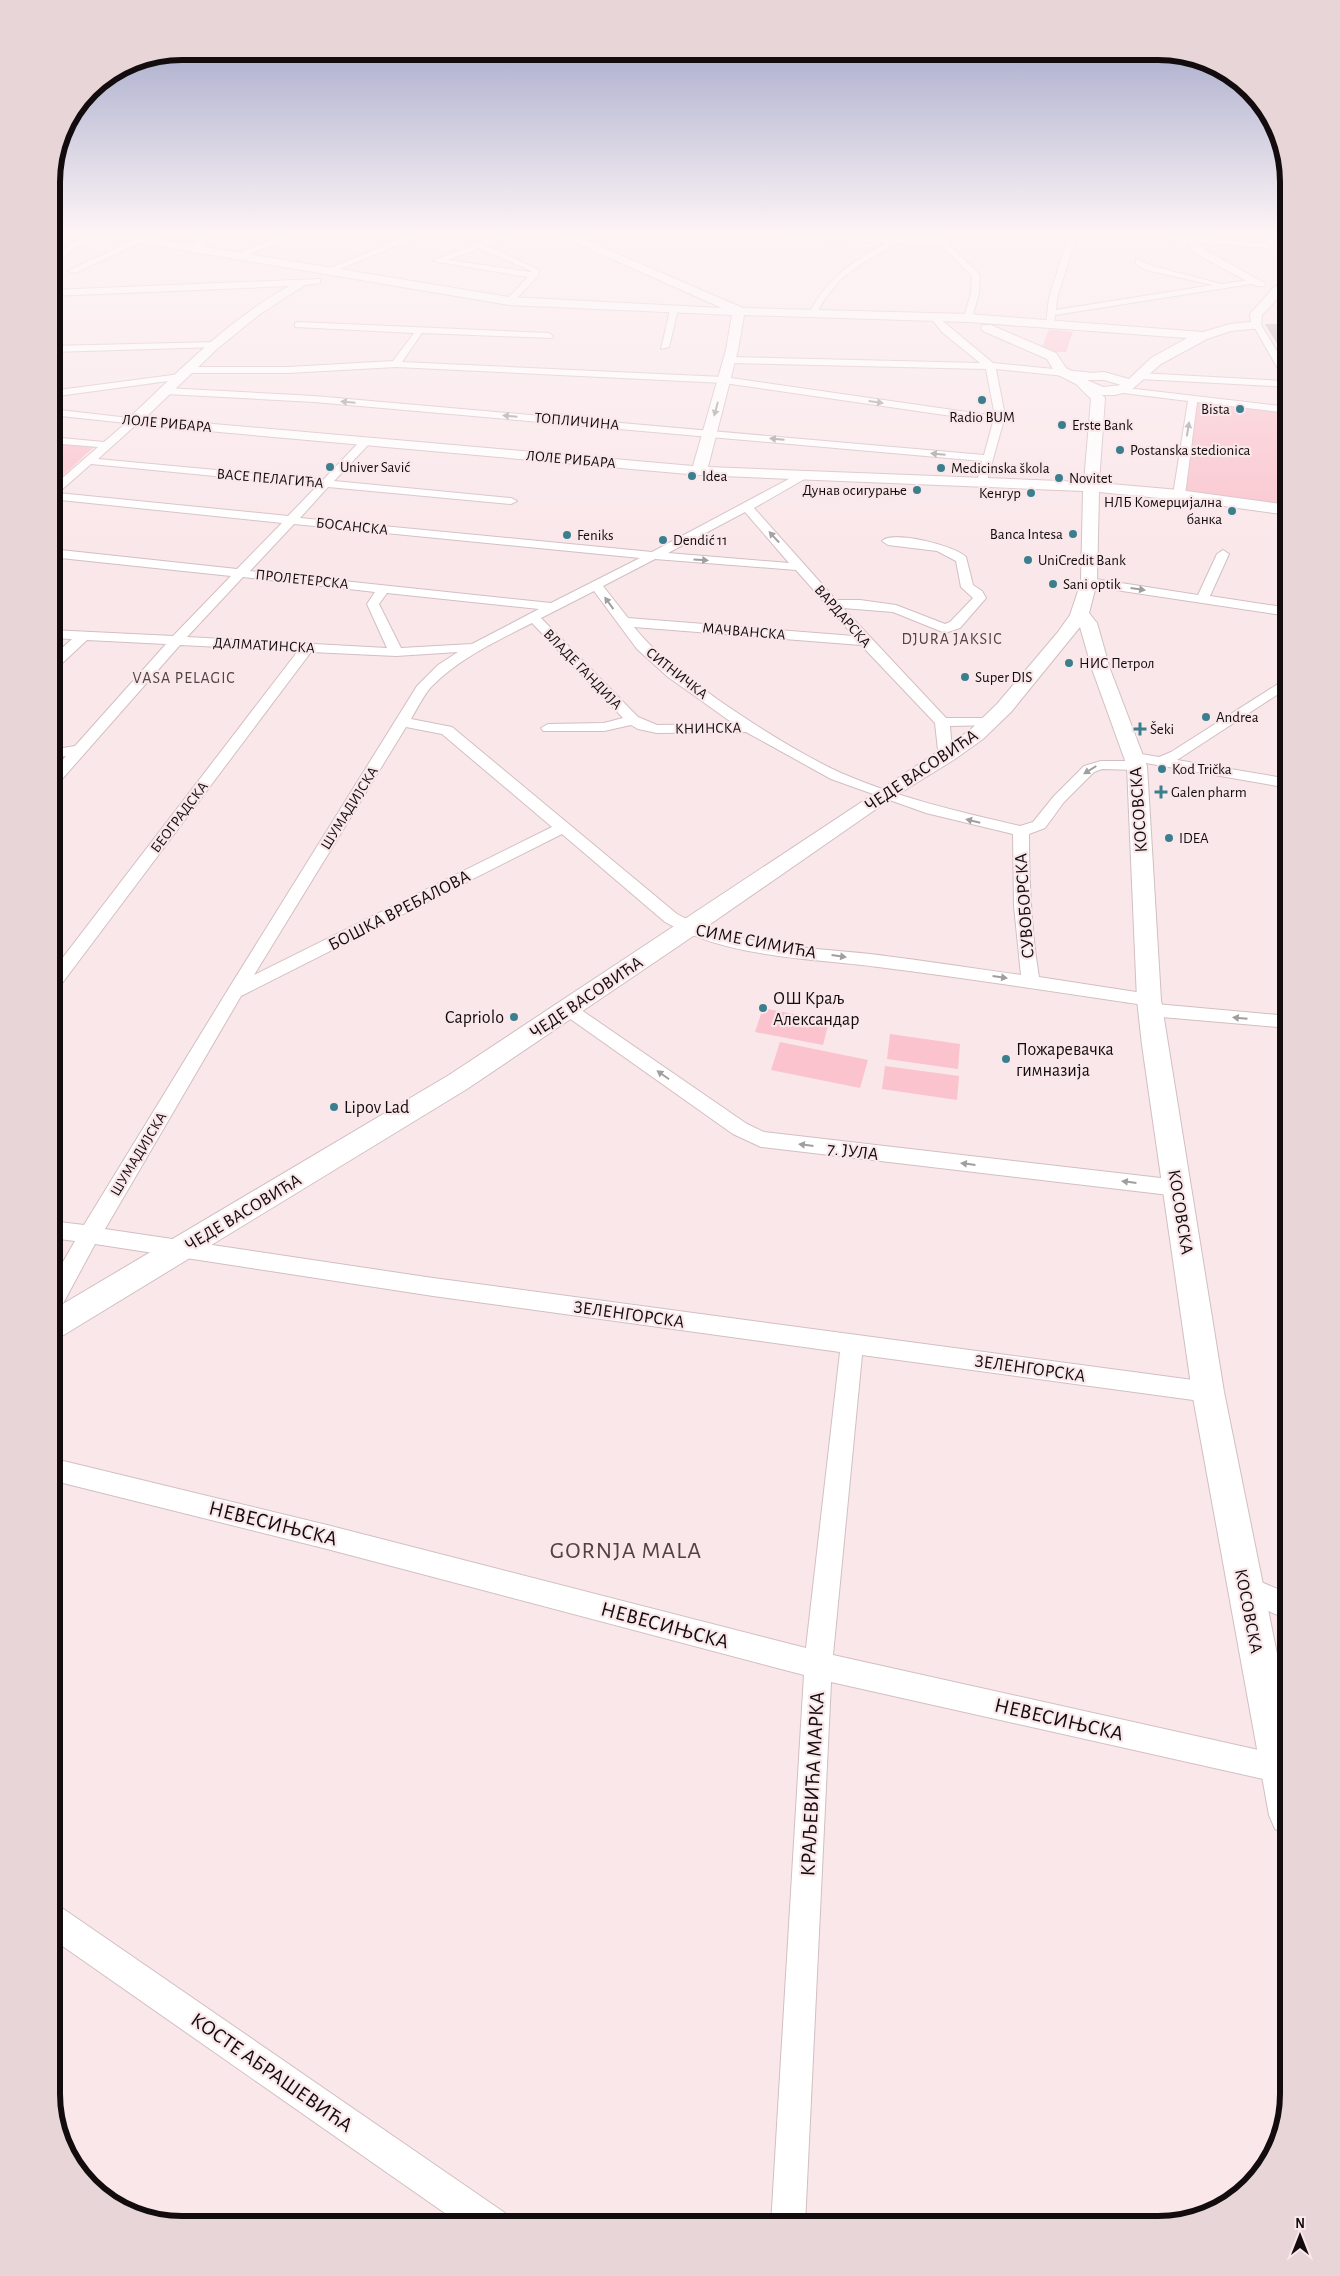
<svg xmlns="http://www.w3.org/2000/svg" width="1340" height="2276" font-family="'Alegreya Sans',sans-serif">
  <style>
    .green { fill: #fac3cd }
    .building { fill: #c2afb3 }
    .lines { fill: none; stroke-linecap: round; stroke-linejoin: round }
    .street-casing { stroke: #d2bfc2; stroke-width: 2 }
    .secondary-casing { stroke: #d2bfc2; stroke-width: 2 }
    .street { fill: #fff; fill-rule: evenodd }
    .secondary { fill: #fff; fill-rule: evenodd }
    .oneway { fill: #a19e9f }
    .poi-dot { fill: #3b7f8e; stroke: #fae7ea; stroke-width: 2 }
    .labels { text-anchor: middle; stroke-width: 4.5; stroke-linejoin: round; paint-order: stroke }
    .far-poi-label { font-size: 15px; fill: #130c0e; stroke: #fae7ea; text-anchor: start }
    .far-street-label { font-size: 15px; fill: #130c0e; stroke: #fae7ea }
    .far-neighbourhood-label { font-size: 16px; letter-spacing: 1px; fill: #514244; stroke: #fae7ea }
    .far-quarter-label { font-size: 16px; letter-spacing: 1px; fill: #514244; stroke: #fae7ea }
    .street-label { font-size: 18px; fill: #130c0e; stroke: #fae7ea }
    .poi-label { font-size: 18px; fill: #130c0e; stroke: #fae7ea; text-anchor: start }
    .near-street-label { font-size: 21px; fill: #130c0e; stroke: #fae7ea }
    .near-quarter-label { font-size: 24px; letter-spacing: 1px; fill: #514244; stroke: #fae7ea }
    .rim { fill: none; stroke: #130c0e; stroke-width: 6 }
  </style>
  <rect width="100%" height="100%" fill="#fae7ea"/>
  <!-- green -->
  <path class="green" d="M1049,329L1073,332L1066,352H1053L1042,347Z
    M1197,402L1289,413V488L1287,505L1186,492L1189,447Z
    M51,442L96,445L51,487Z
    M763,1008L829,1021L823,1045L755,1032Z
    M890,1034L960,1044L958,1069L887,1059Z
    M780,1042L868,1060L860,1088L771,1070Z
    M885,1066L959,1076L957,1100L882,1089Z"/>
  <!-- building -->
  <path class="building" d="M1265,324H1289V363Z"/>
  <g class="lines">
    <!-- street casing -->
    <g class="street-casing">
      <path id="street" d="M90,234H100L75,248L52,267V261L69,244Z
        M206,234H214L195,251H189V247Z
        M288,234L295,236L239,258L232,256Z
        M413,234H424L330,273L323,271Z
        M502,234L511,235L486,245L539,270L538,276L512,303L505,301L528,277L433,261ZM479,248L531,271V272L447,260Z
        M735,234H800L938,240L939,234H947L946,242L980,275L979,293L972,318L968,321L964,318L971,293L972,276L941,245L897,243L861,264L840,280L824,300L816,315L813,316L809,313C827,279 853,261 886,243Z
        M1069,234H1077L1057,298L1056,310L1213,285L1146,270L1136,264V260H1139L1152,266L1222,284L1257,279L1261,281L1257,283L1055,315L1054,324L1050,327L1046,324L1049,298Z
        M1270,234H1278L1272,246L1268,248L1174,241L1170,239L1174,237L1265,243Z
        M138,238L145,240L75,273L68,271Z
        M1277,285L1289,288V293L1277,289Z
        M674,307L678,310L669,347L661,349L670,310Z
        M933,313L993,363L1094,373L1099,376L1094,379L996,369L1005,416L986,484H978L977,482L982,461L314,402L166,394L161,391L166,388L314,396L984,455L993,422L724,383L396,367L288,373H187L182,370L187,367H288L393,361L414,333L295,327V323L298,322L549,333L553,336L552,338L422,333L402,362L724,377L995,416L986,369L729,363L724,360L729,357L980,363L943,333L929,316Z
        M1257,322L1261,325L1289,371V387L1140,379L1135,376L1140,373L1285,381L1253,325Z
        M216,342L219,343V347L51,352V346Z
        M180,374L185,377L183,379L51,397V391Z
        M1118,387L1289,407V413L1197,402L1185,495L1179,498L1173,495L1188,401L1115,392L1113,390Z
        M51,409L138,419V423L98,459L323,480L362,439H370V443L334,481L511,498L517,501L511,504L328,487L300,518L652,552L800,473H808V477L754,508L836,600H860L896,605L945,624L950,622L973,598L961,587L956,561L937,551L888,545L882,541C893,530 956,546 966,557L973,585L982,591L986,598L960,628L945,633L893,612L843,608L946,718H989L996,722L994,725L950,726L952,750L955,755L953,758H943L938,750L935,723L861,645L634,627C657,656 687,677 717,699C756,726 798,753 841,773C898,798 960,812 1020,826L1033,822L1054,796L1084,766L1101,761H1135L1128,757L1135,753L1159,757L1171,752L1289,677V687L1177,760L1289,779V788L1140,762L1144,766L1137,770L1102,769L1094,772L1064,802L1045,828L1029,834C1029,882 1031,930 1039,977L1149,994L1155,996L1158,1000L1156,1004L1289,1016V1028L1150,1016L1144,1014L1141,1010L1144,1005C1056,992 967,978 878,967C808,958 728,958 665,922L562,834L241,996L105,1229L433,1278L1208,1382L1216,1385L1220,1392L1216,1399L1208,1402L862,1355L833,1655L1281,1755L1289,1758V1780L1281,1783L831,1682L805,2225H771L804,1675L327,1549L51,1480V1458L327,1525L806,1648L840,1352L433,1296L95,1244L59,1311L51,1313V1283L75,1241L51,1238V1221L84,1225L229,988L417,686L438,665L458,652L396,656L311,652L57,990L51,992V973L298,651L180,645L56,786L51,787V773L66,756L51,758V750L75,746L166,644L87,640L56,669L51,670V658L72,639L51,638V630L173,636L231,576L51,557V549L237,569L282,523L51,499V488L98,447L51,443V437L104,442L126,423L51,415ZM91,464L317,486L288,516L58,493ZM745,512L789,563L668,553ZM294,524L640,558L551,603L250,571ZM655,559L796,570L854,636L628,618L603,586ZM243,577L375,592L367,604L387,648L187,637ZM594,591L637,649L668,677L734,724L657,725L638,717L541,618ZM387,593L539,609L472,644L401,648L379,604ZM532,623L623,718L604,723L548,724L541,728L543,731H604L631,725L638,729L657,733L746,732L831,779L926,813L1013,834L1014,906L1021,975C971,968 920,960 870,954C806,947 734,946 677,914L452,727L411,719C417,709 423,696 431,687C459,658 497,641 532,623ZM406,727L442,734L552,827L254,975Z
        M1223,550L1229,554L1210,596L1289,608V616L1089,586L1083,582L1089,578L1198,595L1217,554Z
        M568,1003L574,1005L747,1124L764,1132L1178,1180L1185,1182L1188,1188L1185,1194L1178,1196L761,1147L733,1134L562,1013L559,1009L562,1005Z
        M1245,1575L1289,1594V1620L1236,1597L1232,1588L1236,1579Z
        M51,1904L62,1908L505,2213L510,2225H462L51,1938Z"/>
    </g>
    <!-- secondary casing -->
    <g class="secondary-casing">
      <path id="secondary" d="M101,234H127L509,297L722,308L556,234H571L743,308L968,314L1203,332L1230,324L1251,322L1250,314L1275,286H1283L1285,288L1281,295L1262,315L1261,328L1231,331L1207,339L1161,364L1130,391L1115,395H1102L1105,398L1099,483L1179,490L1289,505V515L1179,500L1099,492L1097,582L1089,613L1097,623L1110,669L1147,766L1161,1000L1224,1392L1289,1713V1835L1275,1829L1269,1815L1192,1392L1142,1045L1137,1000L1127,766L1092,669L1080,627L1011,712L983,739L955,759L892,798L683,943L467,1089L62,1336L51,1340V1311L449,1075L969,731L997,704L1058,632L1070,615L1081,582L1083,491L699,475L129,424L127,421L129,418C179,371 228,320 289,286L51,296V290L320,279V283L305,285L260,314L217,349L145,418L693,466L726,350L732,315L509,305L106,237ZM744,315L968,322L1187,338L1151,358L1129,379L1104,372L1077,374L1066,368L1056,353L991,325H983L981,328L983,331L1047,359L1056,374L1076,384L1091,399L1084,482L708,467L738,350ZM1087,380H1104L1121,385L1103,387Z
        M1185,234H1195L1202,248L1266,284L1264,286H1256L1193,252Z"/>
    </g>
    <!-- street -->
    <use href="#street" class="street"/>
    <!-- secondary -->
    <use href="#secondary" class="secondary"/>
  </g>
  <!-- one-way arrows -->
  <defs><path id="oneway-solid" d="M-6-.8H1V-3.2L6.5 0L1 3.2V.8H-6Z" transform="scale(1.25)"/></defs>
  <g class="oneway">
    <use href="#oneway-solid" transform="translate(348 402) rotate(-175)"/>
    <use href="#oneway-solid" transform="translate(876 402) rotate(8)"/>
    <use href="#oneway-solid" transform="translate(716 409) rotate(105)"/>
    <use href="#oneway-solid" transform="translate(510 416) rotate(-175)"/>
    <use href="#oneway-solid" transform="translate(1188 429) rotate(-81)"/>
    <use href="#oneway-solid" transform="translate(777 439) rotate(-175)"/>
    <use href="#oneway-solid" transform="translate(938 454) rotate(-175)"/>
    <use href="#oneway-solid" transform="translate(774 537) rotate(-133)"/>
    <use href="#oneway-solid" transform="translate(701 560) rotate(4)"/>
    <use href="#oneway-solid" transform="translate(1138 589) rotate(8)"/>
    <use href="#oneway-solid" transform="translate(609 603) rotate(-126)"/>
    <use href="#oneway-solid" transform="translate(1090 770) rotate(148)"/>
    <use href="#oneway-solid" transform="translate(973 821) rotate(-166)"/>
    <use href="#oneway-solid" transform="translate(839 956) rotate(8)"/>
    <use href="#oneway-solid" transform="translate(1000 977) rotate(8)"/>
    <use href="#oneway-solid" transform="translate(1240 1018) rotate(-175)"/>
    <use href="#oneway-solid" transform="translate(663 1075) rotate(-145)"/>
    <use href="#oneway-solid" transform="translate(806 1145) rotate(-173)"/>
    <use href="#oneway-solid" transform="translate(968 1164) rotate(-173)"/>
    <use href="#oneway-solid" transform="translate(1129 1182) rotate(-173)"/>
  </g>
  <!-- sky -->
  <linearGradient id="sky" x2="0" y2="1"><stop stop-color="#9a9fc4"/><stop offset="0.42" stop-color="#fdf4f6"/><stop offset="1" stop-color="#fdf4f6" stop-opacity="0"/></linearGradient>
  <rect width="1340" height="553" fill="url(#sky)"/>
  <!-- markers -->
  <g class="poi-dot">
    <circle cx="982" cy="400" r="5"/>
    <circle cx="1240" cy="409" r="5"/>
    <circle cx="1062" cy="425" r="5"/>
    <circle cx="1120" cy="450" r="5"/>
    <circle cx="330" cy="467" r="5"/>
    <circle cx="941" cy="468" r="5"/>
    <circle cx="692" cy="476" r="5"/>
    <circle cx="1059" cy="478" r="5"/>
    <circle cx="917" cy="490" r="5"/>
    <circle cx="1031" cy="493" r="5"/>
    <circle cx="1232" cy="511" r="5"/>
    <circle cx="1073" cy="534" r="5"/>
    <circle cx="567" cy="535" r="5"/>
    <circle cx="663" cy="540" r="5"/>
    <circle cx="1028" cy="560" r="5"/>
    <circle cx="1053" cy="584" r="5"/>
    <circle cx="1069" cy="663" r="5"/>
    <circle cx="965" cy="677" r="5"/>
    <circle cx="1206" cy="717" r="5"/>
    <path d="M1137.5 721.5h5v5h5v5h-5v5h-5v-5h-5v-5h5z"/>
    <circle cx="1162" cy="769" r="5"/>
    <path d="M1158.5 784.5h5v5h5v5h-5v5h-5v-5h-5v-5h5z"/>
    <circle cx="1169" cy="838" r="5"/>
    <circle cx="763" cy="1008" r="5"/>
    <circle cx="514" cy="1017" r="5"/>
    <circle cx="1006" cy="1059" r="5"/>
    <circle cx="334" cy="1107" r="5"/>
  </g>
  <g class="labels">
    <!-- far-poi labels -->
    <g class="far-poi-label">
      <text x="1230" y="414" text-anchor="end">Bista</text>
      <text x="982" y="422" text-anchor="middle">Radio BUM</text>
      <text x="1072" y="430">Erste Bank</text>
      <text x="1130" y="455">Postanska stedionica</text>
      <text x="340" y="472">Univer Savić</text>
      <text x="951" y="473">Medicinska škola</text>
      <text x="702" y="481">Idea</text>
      <text x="1069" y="483">Novitet</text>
      <text x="907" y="495" text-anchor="end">Дунав осигурање</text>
      <text x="1021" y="498" text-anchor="end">Кенгур</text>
      <text x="1222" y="507" text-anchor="end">НЛБ Комерцијална<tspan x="1222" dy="17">банка</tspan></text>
      <text x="1063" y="539" text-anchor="end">Banca Intesa</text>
      <text x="577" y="540">Feniks</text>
      <text x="673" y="545">Dendić 11</text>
      <text x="1038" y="565">UniCredit Bank</text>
      <text x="1063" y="589">Sani optik</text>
      <text x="1079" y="668">НИС Петрол</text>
      <text x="975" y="682">Super DIS</text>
      <text x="1216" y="722">Andrea</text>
      <text x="1150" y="734">Šeki</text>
      <text x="1172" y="774">Kod Trička</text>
      <text x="1171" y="797">Galen pharm</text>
      <text x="1179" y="843">IDEA</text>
    </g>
    <!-- far-street labels -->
    <g class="far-street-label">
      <text transform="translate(577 421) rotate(5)" y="5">ТОПЛИЧИНА</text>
      <text transform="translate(167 423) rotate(5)" y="5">ЛОЛЕ РИБАРА</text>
      <text transform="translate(571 459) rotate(5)" y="5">ЛОЛЕ РИБАРА</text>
      <text transform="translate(270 478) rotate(5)" y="5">ВАСЕ ПЕЛАГИЋА</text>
      <text transform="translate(352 526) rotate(6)" y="5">БОСАНСКА</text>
      <text transform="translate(302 579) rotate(6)" y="5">ПРОЛЕТЕРСКА</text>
      <text transform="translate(843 616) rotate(49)" y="5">ВАРДАРСКА</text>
      <text transform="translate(744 631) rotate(5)" y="5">МАЧВАНСКА</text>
      <text transform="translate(264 645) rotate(3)" y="5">ДАЛМАТИНСКА</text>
      <text transform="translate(583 669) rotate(46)" y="5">ВЛАДЕ ГАНДИЈА</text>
      <text transform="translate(677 673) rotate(38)" y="5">СИТНИЧКА</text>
      <text transform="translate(708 728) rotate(-1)" y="5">КНИНСКА</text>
      <text transform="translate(349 808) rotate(-58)" y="5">ШУМАДИЈСКА</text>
      <text transform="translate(179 817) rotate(-53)" y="5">БЕОГРАДСКА</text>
      <text transform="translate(138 1154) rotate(-59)" y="5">ШУМАДИЈСКА</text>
    </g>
    <!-- far-neighbourhood labels -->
    <g class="far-neighbourhood-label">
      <text x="952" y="644">DJURA JAKSIC</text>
    </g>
    <!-- far-quarter labels -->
    <g class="far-quarter-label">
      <text x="184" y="683">VASA PELAGIC</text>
    </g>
    <!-- street labels -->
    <g class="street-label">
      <text transform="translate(921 770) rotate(-34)" y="6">ЧЕДЕ ВАСОВИЋА</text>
      <text transform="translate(1138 810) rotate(-94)" y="6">КОСОВСКА</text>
      <text transform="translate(1024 906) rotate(-94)" y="6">СУВОБОРСКА</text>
      <text transform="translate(399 910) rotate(-27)" y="6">БОШКА ВРЕБАЛОВА</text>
      <text transform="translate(756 941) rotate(11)" y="6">СИМЕ СИМИЋА</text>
      <text transform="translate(586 997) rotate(-34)" y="6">ЧЕДЕ ВАСОВИЋА</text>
      <text transform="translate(853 1151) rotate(7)" y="6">7. ЈУЛА</text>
      <text transform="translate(243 1212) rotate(-31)" y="6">ЧЕДЕ ВАСОВИЋА</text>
      <text transform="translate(1181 1212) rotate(81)" y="6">КОСОВСКА</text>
      <text transform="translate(629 1314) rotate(8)" y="6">ЗЕЛЕНГОРСКА</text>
      <text transform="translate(1030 1368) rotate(8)" y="6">ЗЕЛЕНГОРСКА</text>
      <text transform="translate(1249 1611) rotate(79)" y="6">КОСОВСКА</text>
    </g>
    <!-- poi labels -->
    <g class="poi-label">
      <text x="773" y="1004">ОШ Краљ<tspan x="773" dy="21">Александар</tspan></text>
      <text x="504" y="1023" text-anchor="end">Capriolo</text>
      <text x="1016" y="1055">Пожаревачка<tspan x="1016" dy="21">гимназија</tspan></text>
      <text x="344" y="1113">Lipov Lad</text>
    </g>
    <!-- near-street labels -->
    <g class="near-street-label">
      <text transform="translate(273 1523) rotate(14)" y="7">НЕВЕСИЊСКА</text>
      <text transform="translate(665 1625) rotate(15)" y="7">НЕВЕСИЊСКА</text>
      <text transform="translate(1059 1719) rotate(13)" y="7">НЕВЕСИЊСКА</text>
      <text transform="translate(812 1784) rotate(-87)" y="7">КРАЉЕВИЋА МАРКА</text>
      <text transform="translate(272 2072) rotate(35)" y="7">КОСТЕ АБРАШЕВИЋА</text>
    </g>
    <!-- near-quarter labels -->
    <g class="near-quarter-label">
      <text x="626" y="1558">GORNJA MALA</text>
    </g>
  </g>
  <!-- crop -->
  <path d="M0 0H1340V2276H0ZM182 60H1158A122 122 0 0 1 1280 182V2094A122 122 0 0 1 1158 2216H182A122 122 0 0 1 60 2094V182A122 122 0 0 1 182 60Z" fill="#e8d5d8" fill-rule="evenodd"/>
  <path class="rim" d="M182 60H1158A122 122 0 0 1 1280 182V2094A122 122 0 0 1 1158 2216H182A122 122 0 0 1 60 2094V182A122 122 0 0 1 182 60Z"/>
  <!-- north arrow -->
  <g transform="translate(1300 2236)" stroke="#fae7ea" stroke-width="4" paint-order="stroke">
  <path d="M0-4L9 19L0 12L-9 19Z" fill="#130c0e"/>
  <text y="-8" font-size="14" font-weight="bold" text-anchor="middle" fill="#130c0e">N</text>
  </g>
</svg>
